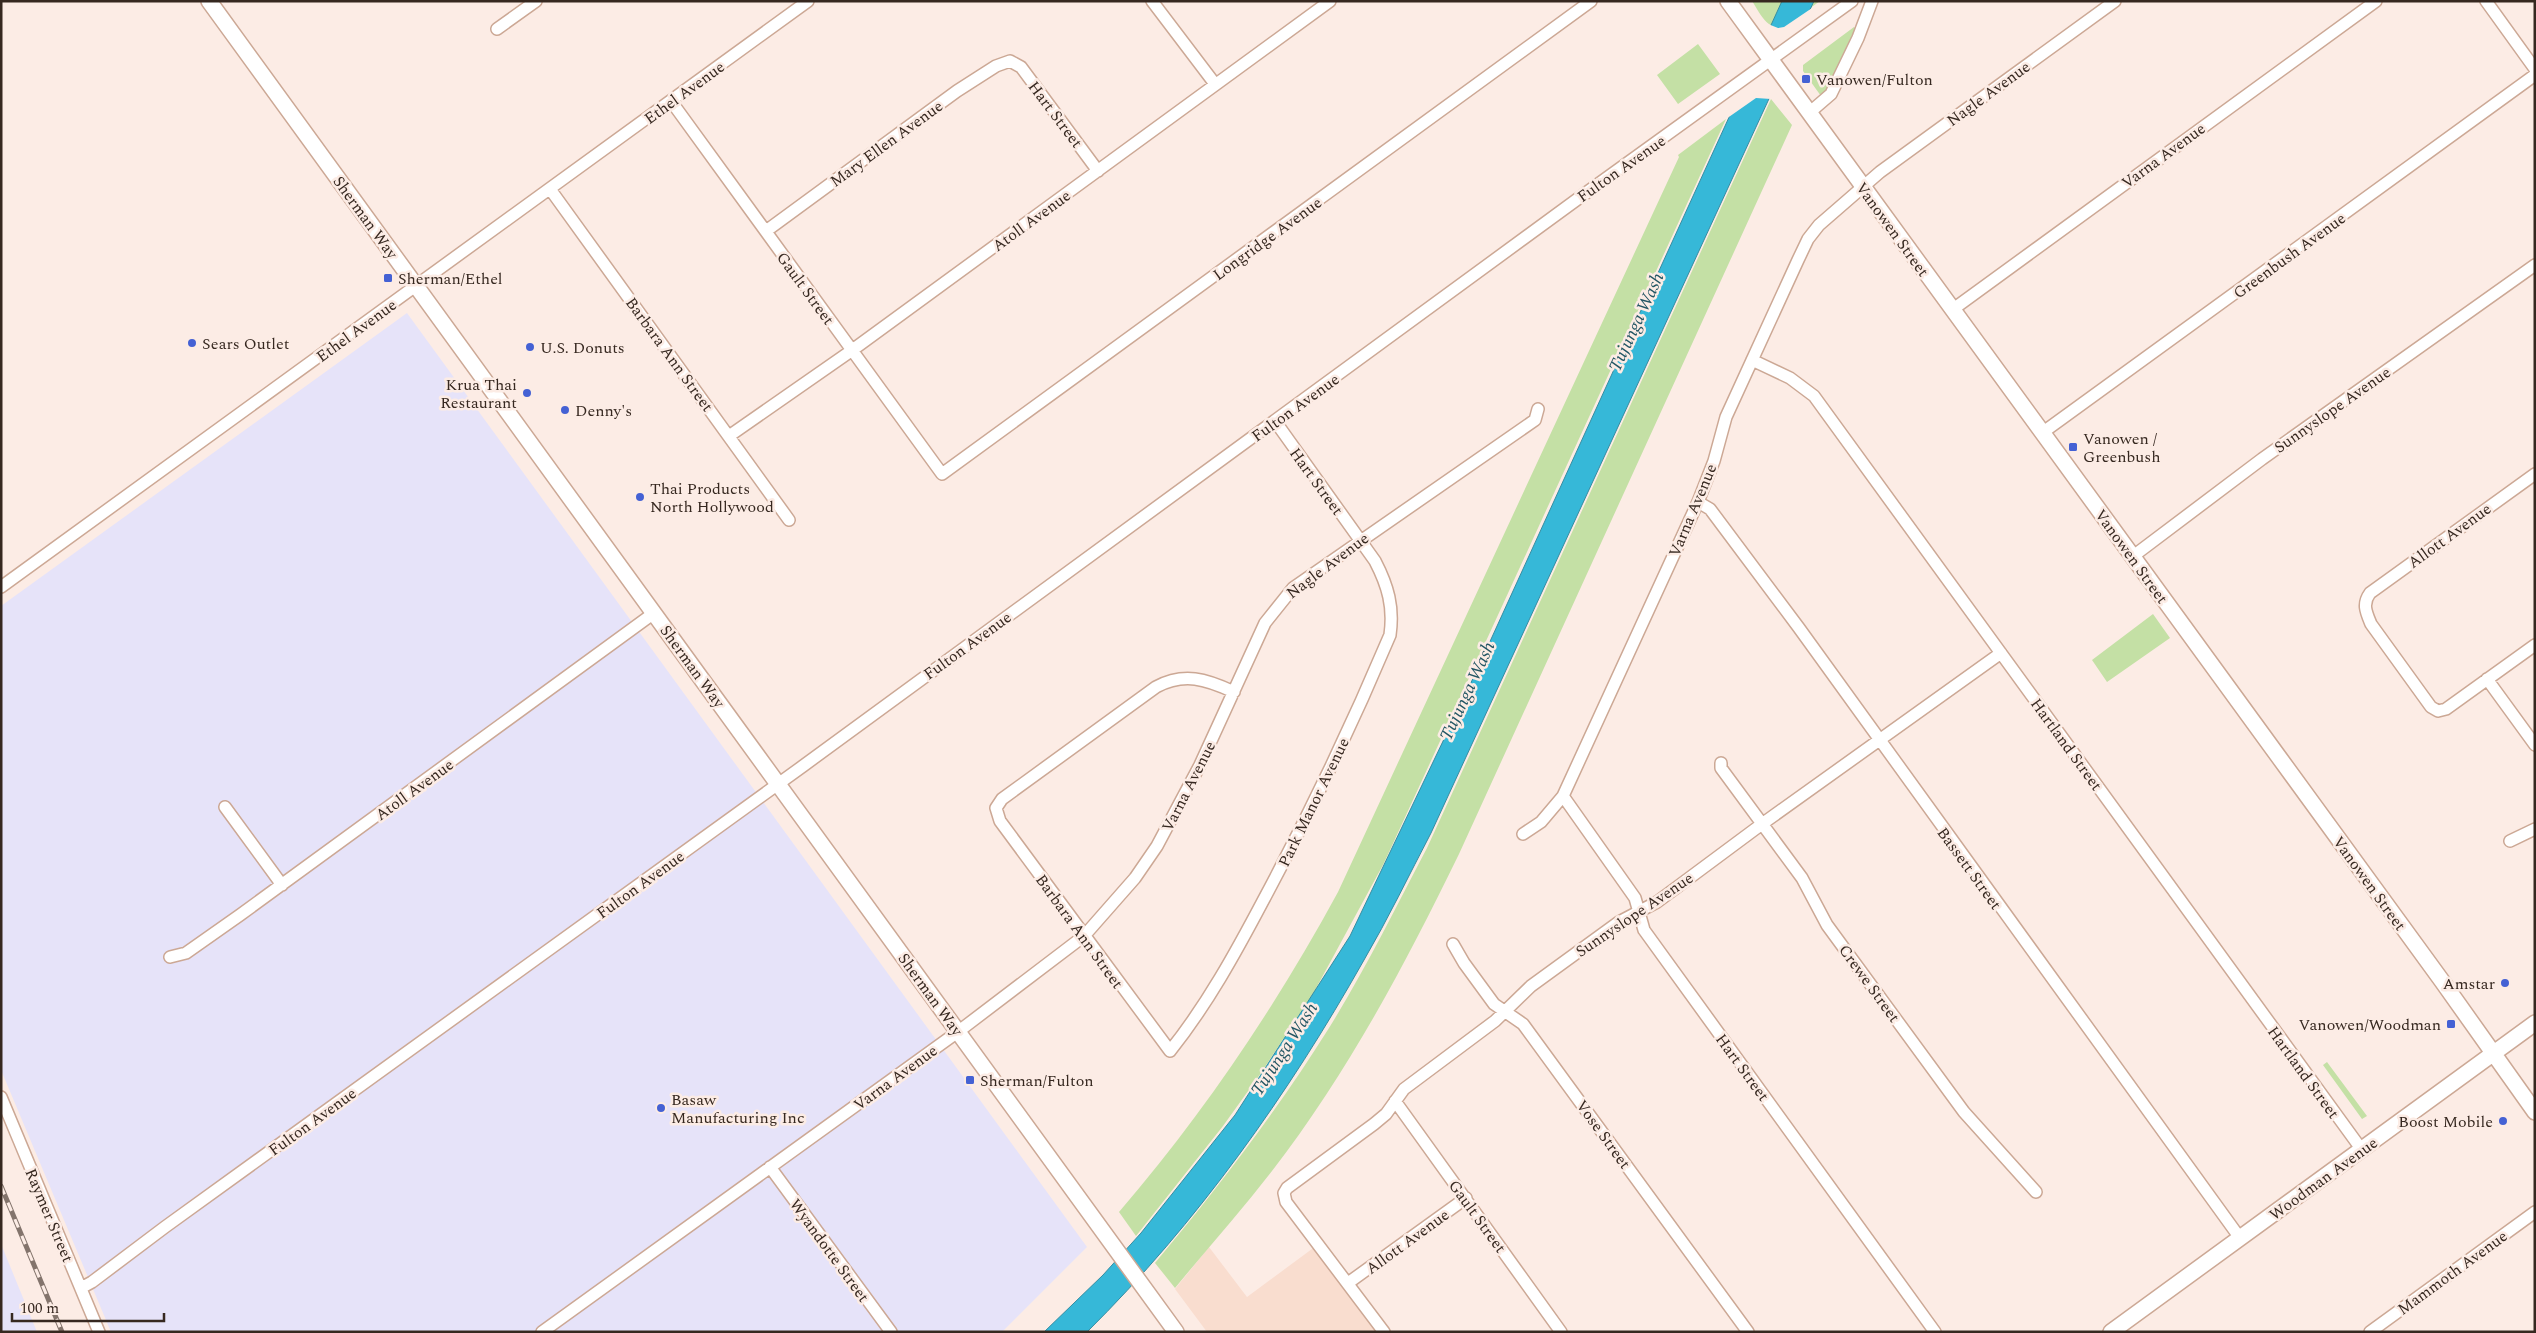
<svg xmlns="http://www.w3.org/2000/svg" width="2536" height="1333" font-family="Spectral,serif">
  <style>
    .built { fill: #f9ddcf }
    .industrial { fill: #e6e3f9 }
    .green { fill: #c4e0a5 }
    .water { fill: #36b8d8; stroke: #368da1 }
    .pier { fill: #fcece5 }
    .lines { fill: none; stroke-linecap: round; stroke-linejoin: round }
    .minor-casing { stroke: #cca895; stroke-width: 14 }
    .major-casing { stroke: #cca895; stroke-width: 18 }
    .minor { stroke: #fff; stroke-width: 11 }
    .major { stroke: #fff; stroke-width: 15 }
    .rail-casing { stroke: #83746c; stroke-width: 5 }
    .rail { stroke: #fcece5; stroke-width: 3; stroke-dasharray: 9; stroke-linecap: butt }
    .poi-dot { fill: #4461d4; stroke: #fcece5; stroke-width: 2 }
    .labels { text-anchor: middle; stroke-width: 5; stroke-linejoin: round; paint-order: stroke }
    .poi-label { font-size: 16px; fill: #362820; stroke: #fcece5; text-anchor: start }
    .street-label { font-size: 16px; fill: #362820; stroke: #fcece5 }
    .water-label { font-size: 18px; font-style: italic; fill: #235664; stroke: #fcece5 }
  </style>
  <rect width="100%" height="100%" fill="#fcece5"/>
  <!-- built -->
  <path class="built" d="M1316,1246L1379,1332H1207L1175,1289L1209,1247L1247,1297Z"/>
  <!-- industrial -->
  <path class="industrial" d="M407,313L1087,1247L1002,1332H111L1,1070V606Z
    M1,1244L37,1332H1Z"/>
  <!-- green -->
  <path class="green" d="M1752,1H1820L1784,27C1767,31 1760,13 1752,1Z
    M1854,27L1857,30L1828,90L1821,96L1803,71V65Z
    M1698,44L1720,74L1678,104L1657,75Z
    M1771,99L1792,125L1459,854C1405,965 1347,1074 1272,1171C1241,1211 1207,1249 1175,1288L1155,1263C1218,1188 1277,1111 1329,1028C1365,970 1395,909 1427,848Z
    M1726,119L1384,863L1314,992L1261,1073L1223,1126L1136,1236L1119,1212C1204,1113 1276,1006 1338,892L1679,157L1678,155Z
    M2153,614L2170,638L2107,682L2092,660Z
    M2327,1062L2367,1116L2362,1119L2323,1065Z"/>
  <!-- water -->
  <path class="water" d="M1782,1H1814L1431,833C1409,875 1388,919 1364,960C1288,1095 1197,1223 1087,1332H1044L1103,1275L1141,1233L1235,1115L1350,936L1477,670Z"/>
  <!-- pier -->
  <path class="pier" d="M1815,6L1771,99L1756,98L1726,119L1768,24L1778,28L1784,27Z"/>
  <g class="lines">
    <!-- minor casing -->
    <g class="minor-casing">
      <path id="minor" d="M1152,1L1215,84
        M2486,1L2535,69
        M497,29L536,1
        M671,101L942,474L1591,1
        M1809,113L1831,94L1858,38L1872,1
        M550,189L789,520
        M766,231L957,91L996,66L1010,61L1021,67L1098,171
        M1952,310L2376,1
        M1752,360L1790,378L1814,396L2362,1150
        M2042,433L2535,75
        M729,436L851,351L1330,1
        M2535,474L2370,593C2362,604 2366,612 2371,624L2431,707L2438,711L2446,709L2535,645
        M1698,502L1710,509L1799,628L2240,1238
        M2132,557L2262,459L2535,265
        M1,587L808,1
        M2487,679L2535,745
        M1234,692C1206,679 1184,672 1156,687L1002,799L996,808L1000,821L1170,1051C1207,1005 1236,952 1264,899C1310,813 1352,725 1390,635C1394,607 1388,586 1375,561L1275,421
        M1721,763V768L1802,878L1827,925L1964,1112L2036,1192
        M1563,796L1635,898L1644,930L1935,1332
        M225,807L282,885
        M1523,834L1541,822L1563,796L1698,502L1714,461L1726,417L1798,260L1808,239L1819,225L1880,172L2115,1
        M2510,841L2535,829
        M1453,944L1464,963L1494,1004L1523,1024L1748,1332
        M170,957L186,953L240,915L654,613
        M1,1097L99,1332
        M1395,1101L1561,1332
        M770,1167L891,1332
        M1348,1283L1466,1198
        M81,1288L92,1282L165,1227L803,766L1579,198L1852,1
        M542,1332L959,1031L1084,936L1135,878L1157,846L1200,765L1265,623L1293,588L1535,420L1538,409
        M1384,1332L1286,1202L1284,1193L1287,1188L1374,1124L1386,1114L1404,1089L1495,1021L1531,986L1619,922L1657,902L1762,824L2001,653
        M2370,1332L2535,1212"/>
    </g>
    <!-- major casing -->
    <g class="major-casing">
      <path id="major" d="M209,1L1176,1332
        M1728,1L2442,981L2535,1112
        M2111,1332L2535,1023"/>
    </g>
    <!-- minor -->
    <use href="#minor" class="minor"/>
    <!-- major -->
    <use href="#major" class="major"/>
    <!-- rail casing -->
    <g class="rail-casing">
      <path id="rail" d="M1,1186L62,1332"/>
    </g>
    <!-- rail -->
    <use href="#rail" class="rail"/>
  </g>
  <!-- markers -->
  <g class="poi-dot">
    <rect x="1801" y="74" width="10" height="10" rx="2.5"/>
    <rect x="383" y="273" width="10" height="10" rx="2.5"/>
    <circle cx="192" cy="343" r="5"/>
    <circle cx="530" cy="347" r="5"/>
    <circle cx="527" cy="393" r="5"/>
    <circle cx="565" cy="410" r="5"/>
    <rect x="2068" y="442" width="10" height="10" rx="2.5"/>
    <circle cx="640" cy="497" r="5"/>
    <circle cx="2505" cy="983" r="5"/>
    <rect x="2446" y="1019" width="10" height="10" rx="2.5"/>
    <rect x="965" y="1075" width="10" height="10" rx="2.5"/>
    <circle cx="661" cy="1108" r="5"/>
    <circle cx="2503" cy="1121" r="5"/>
  </g>
  <g class="labels">
    <!-- poi labels -->
    <g class="poi-label">
      <text x="1816" y="85">Vanowen/Fulton</text>
      <text x="398" y="284">Sherman/Ethel</text>
      <text x="202" y="349">Sears Outlet</text>
      <text x="540" y="353">U.S. Donuts</text>
      <text x="517" y="390" text-anchor="end">Krua Thai<tspan x="517" dy="18">Restaurant</tspan></text>
      <text x="575" y="416">Denny's</text>
      <text x="2083" y="444">Vanowen /<tspan x="2083" dy="18">Greenbush</tspan></text>
      <text x="650" y="494">Thai Products<tspan x="650" dy="18">North Hollywood</tspan></text>
      <text x="2495" y="989" text-anchor="end">Amstar</text>
      <text x="2441" y="1030" text-anchor="end">Vanowen/Woodman</text>
      <text x="980" y="1086">Sherman/Fulton</text>
      <text x="671" y="1105">Basaw<tspan x="671" dy="18">Manufacturing Inc</tspan></text>
      <text x="2493" y="1127" text-anchor="end">Boost Mobile</text>
    </g>
    <!-- street labels -->
    <g class="street-label">
      <text transform="translate(684 92) rotate(-36)" y="6">Ethel Avenue</text>
      <text transform="translate(1988 93) rotate(-36)" y="6">Nagle Avenue</text>
      <text transform="translate(1056 114) rotate(53)" y="6">Hart Street</text>
      <text transform="translate(886 143) rotate(-36)" y="6">Mary Ellen Avenue</text>
      <text transform="translate(2163 155) rotate(-36)" y="6">Varna Avenue</text>
      <text transform="translate(1621 168) rotate(-35)" y="6">Fulton Avenue</text>
      <text transform="translate(366 217) rotate(54)" y="6">Sherman Way</text>
      <text transform="translate(1031 220) rotate(-36)" y="6">Atoll Avenue</text>
      <text transform="translate(1893 229) rotate(54)" y="6">Vanowen Street</text>
      <text transform="translate(1267 238) rotate(-36)" y="6">Longridge Avenue</text>
      <text transform="translate(2289 255) rotate(-36)" y="6">Greenbush Avenue</text>
      <text transform="translate(806 288) rotate(54)" y="6">Gault Street</text>
      <text transform="translate(356 330) rotate(-36)" y="6">Ethel Avenue</text>
      <text transform="translate(670 354) rotate(54)" y="6">Barbara Ann Street</text>
      <text transform="translate(1295 407) rotate(-36)" y="6">Fulton Avenue</text>
      <text transform="translate(2332 409) rotate(-35)" y="6">Sunnyslope Avenue</text>
      <text transform="translate(1317 481) rotate(54)" y="6">Hart Street</text>
      <text transform="translate(1692 510) rotate(-67)" y="6">Varna Avenue</text>
      <text transform="translate(2449 535) rotate(-36)" y="6">Allott Avenue</text>
      <text transform="translate(2132 556) rotate(54)" y="6">Vanowen Street</text>
      <text transform="translate(1327 565) rotate(-37)" y="6">Nagle Avenue</text>
      <text transform="translate(967 645) rotate(-36)" y="6">Fulton Avenue</text>
      <text transform="translate(693 666) rotate(54)" y="6">Sherman Way</text>
      <text transform="translate(2067 744) rotate(54)" y="6">Hartland Street</text>
      <text transform="translate(1188 786) rotate(-63)" y="6">Varna Avenue</text>
      <text transform="translate(414 789) rotate(-36)" y="6">Atoll Avenue</text>
      <text transform="translate(1313 802) rotate(-64)" y="6">Park Manor Avenue</text>
      <text transform="translate(1970 868) rotate(54)" y="6">Bassett Street</text>
      <text transform="translate(2370 883) rotate(54)" y="6">Vanowen Street</text>
      <text transform="translate(640 884) rotate(-36)" y="6">Fulton Avenue</text>
      <text transform="translate(1634 914) rotate(-34)" y="6">Sunnyslope Avenue</text>
      <text transform="translate(1080 931) rotate(54)" y="6">Barbara Ann Street</text>
      <text transform="translate(1870 983) rotate(54)" y="6">Crewe Street</text>
      <text transform="translate(931 994) rotate(54)" y="6">Sherman Way</text>
      <text transform="translate(1743 1067) rotate(54)" y="6">Hart Street</text>
      <text transform="translate(2304 1072) rotate(54)" y="6">Hartland Street</text>
      <text transform="translate(895 1077) rotate(-36)" y="6">Varna Avenue</text>
      <text transform="translate(312 1121) rotate(-36)" y="6">Fulton Avenue</text>
      <text transform="translate(1604 1134) rotate(54)" y="6">Vose Street</text>
      <text transform="translate(2323 1178) rotate(-36)" y="6">Woodman Avenue</text>
      <text transform="translate(50 1215) rotate(67)" y="6">Raymer Street</text>
      <text transform="translate(1478 1216) rotate(54)" y="6">Gault Street</text>
      <text transform="translate(1407 1241) rotate(-36)" y="6">Allott Avenue</text>
      <text transform="translate(830 1250) rotate(54)" y="6">Wyandotte Street</text>
      <text transform="translate(2452 1272) rotate(-36)" y="6">Mammoth Avenue</text>
    </g>
    <!-- water labels -->
    <g class="water-label">
      <text transform="translate(1636 322) rotate(-65)" y="6">Tujunga Wash</text>
      <text transform="translate(1467 691) rotate(-65)" y="6">Tujunga Wash</text>
      <text transform="translate(1284 1049) rotate(-57)" y="6">Tujunga Wash</text>
    </g>
  </g>
  <!-- border -->
  <rect width="2536" height="1333" fill="none" stroke="#362820" stroke-width="5"/>
  <!-- scale -->
  <path d="M12 1313v8h152v-8" fill="none" stroke="#362820" stroke-width="2.5"/>
  <text x="20" y="1313" font-size="15" fill="#362820" stroke="#fcece5" stroke-width="4" paint-order="stroke">100 m</text>
</svg>
